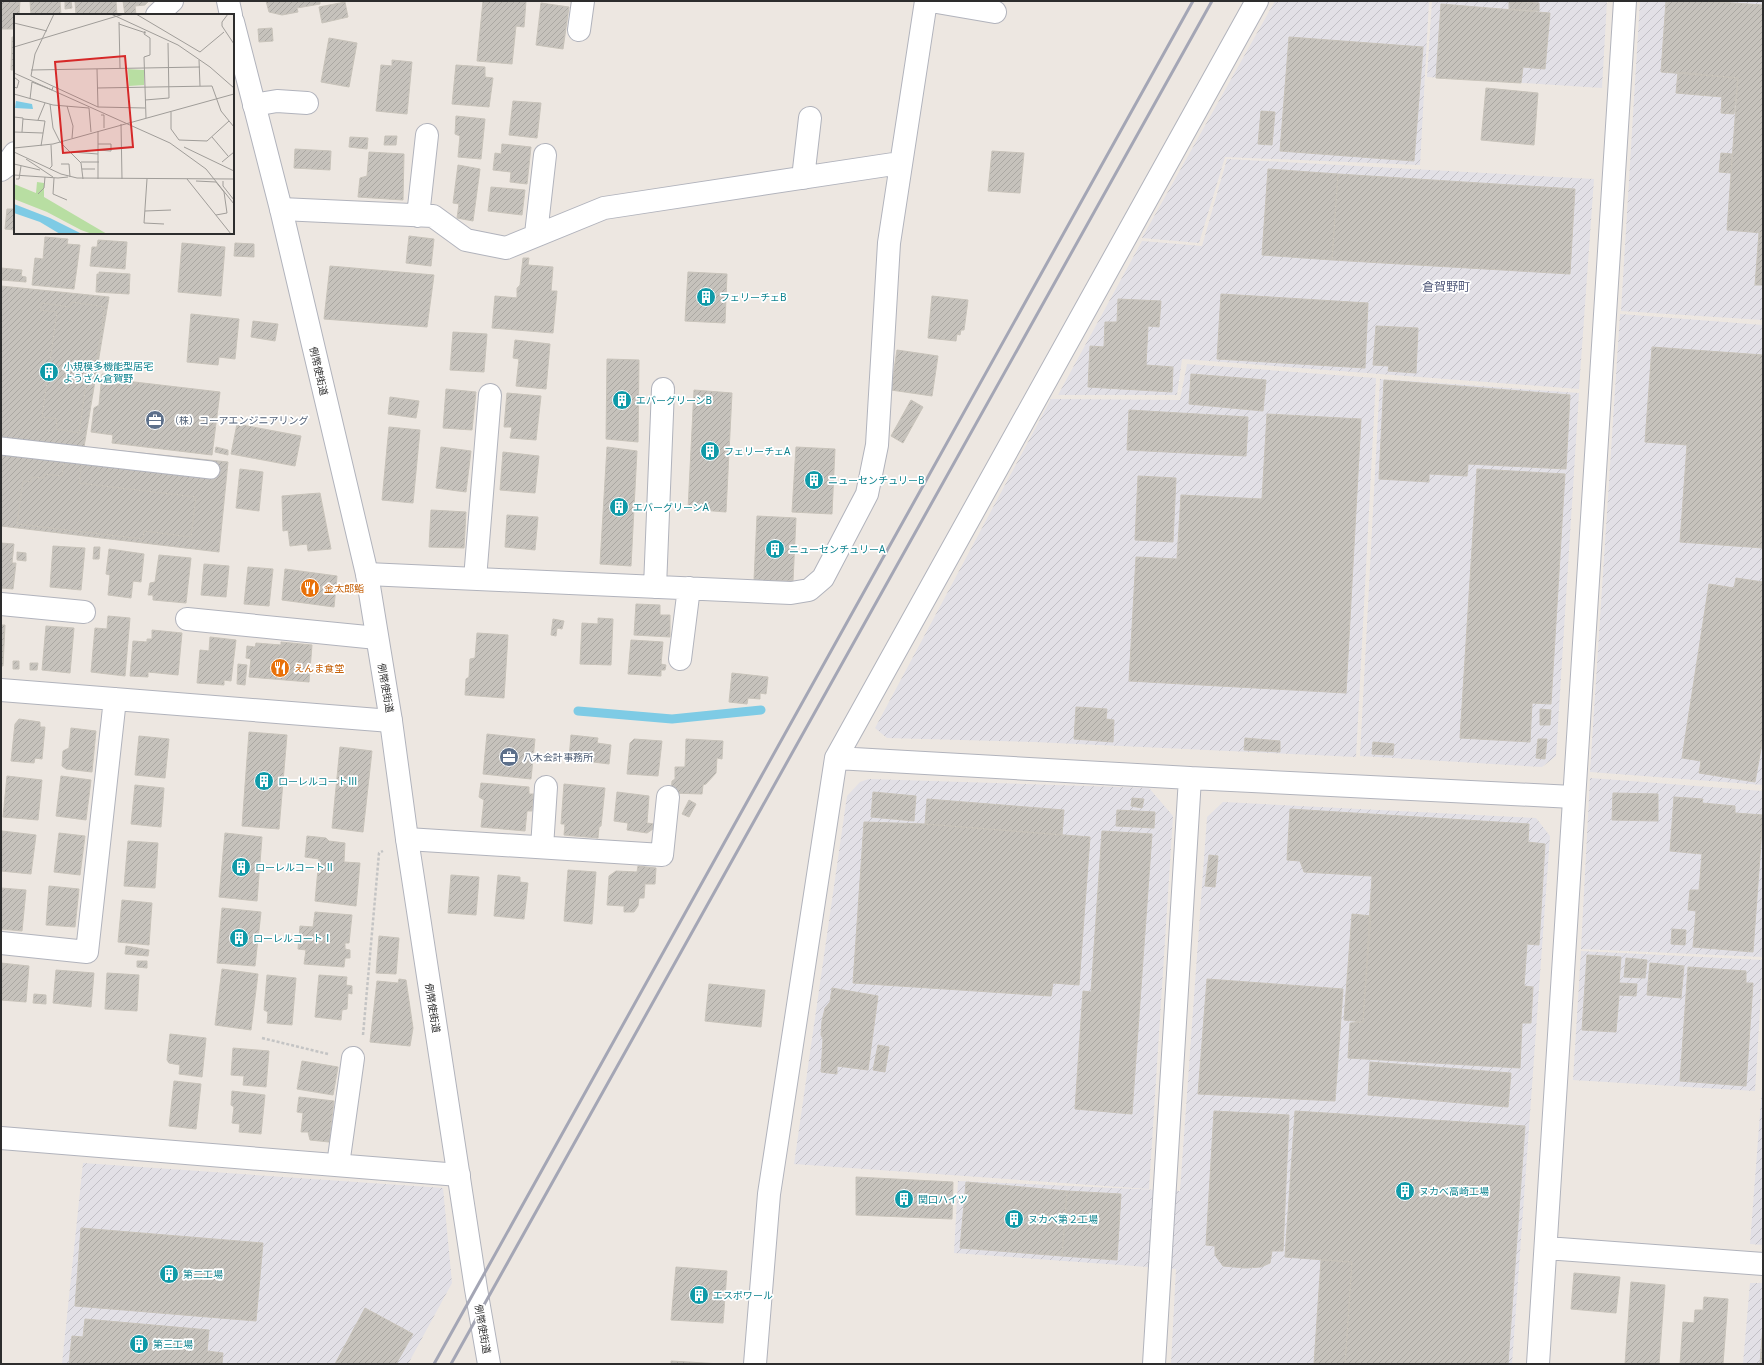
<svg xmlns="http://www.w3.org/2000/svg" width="1764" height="1365" font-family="'Noto Sans','Noto Sans JP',sans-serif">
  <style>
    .industrial { fill: url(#industrial-furrows) }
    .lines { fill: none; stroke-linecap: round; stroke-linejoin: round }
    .stream { stroke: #7ecbe5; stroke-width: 9 }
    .building { fill: url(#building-hatch); stroke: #c8c3ba }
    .lane-casing { stroke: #b1b3bc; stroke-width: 19 }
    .street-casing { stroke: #b1b3bc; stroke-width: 24 }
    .secondary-casing { stroke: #b1b3bc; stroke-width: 24 }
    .path { stroke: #c4c4c4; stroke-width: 2.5; stroke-dasharray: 3 2; stroke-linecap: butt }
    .lane { stroke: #fff; stroke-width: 17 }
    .street { stroke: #fff; stroke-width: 22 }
    .secondary { stroke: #fff; stroke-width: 22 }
    .rail { stroke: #a4a6b5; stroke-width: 3 }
    .labels { text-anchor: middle; stroke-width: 3.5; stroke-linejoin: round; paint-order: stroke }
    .culture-label { font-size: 10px; fill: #0d838f; stroke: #fff; text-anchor: start }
    .street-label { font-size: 10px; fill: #2d2d2d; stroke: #fff }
    .service-label { font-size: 10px; fill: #4e5e75; stroke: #fff; text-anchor: start }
    .food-label { font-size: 10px; fill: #c56008; stroke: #fff; text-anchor: start }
    .quarter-label { font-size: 12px; fill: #51597a; stroke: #fff }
    .inset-road { fill: none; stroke: #a09d99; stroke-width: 1 }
    .view { fill: #d62828; fill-opacity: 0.15; stroke: #d62828; stroke-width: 2 }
    .inset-edge { fill: none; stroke: #2d2d2d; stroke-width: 2 }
  </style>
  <defs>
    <pattern id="industrial-furrows" width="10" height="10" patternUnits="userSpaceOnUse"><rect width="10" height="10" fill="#e2e0e6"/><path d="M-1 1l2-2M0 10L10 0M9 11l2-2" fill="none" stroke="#c2c0c6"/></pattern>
    <pattern id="building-hatch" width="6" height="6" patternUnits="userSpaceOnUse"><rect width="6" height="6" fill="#c6c2bc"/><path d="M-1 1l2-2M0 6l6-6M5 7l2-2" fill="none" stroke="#aaa7a2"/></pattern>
  </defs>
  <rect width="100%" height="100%" fill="#ede7e1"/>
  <!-- industrial -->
  <path class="industrial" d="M1275,1H1429L1420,165L1225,157L1199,243L1142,238Z
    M1432,1H1607L1602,88L1427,77Z
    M1640,1H1763V320L1621,311Z
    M1227,159L1594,179L1579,389L1182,359L1177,395H1058L1142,241L1202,246Z
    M1620,314L1763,325V785L1590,772Z
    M1187,364L1376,378L1356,757L1034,742L887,738L875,728L1051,399L1180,400Z
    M1380,379L1579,393L1556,756L1542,767L1360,756Z
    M1590,778L1763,791V957L1581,949Z
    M869,779L1149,788L1173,816L1149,1189L794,1164L847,796L860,782Z
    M1223,802L1536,818L1550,836L1512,1364H1171L1176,1269L954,1253L958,1181L1180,1191L1207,817Z
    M1581,951L1763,960L1755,1091L1573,1080Z
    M1763,1075V1245L1750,1244Z
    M83,1163L443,1188L452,1283L408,1364H62Z
    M1750,1283H1763V1364H1743Z"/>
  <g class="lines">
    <!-- stream -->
    <path class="stream" d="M578,711L672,719L761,710"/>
  </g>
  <!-- building -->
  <path class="building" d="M1,1H20L19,15H15L13,29H1Z
    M30,1H60L61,15H31Z
    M65,1H71L72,8L65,9Z
    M75,1H116L117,15H76Z
    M123,1H149L145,5L135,6L136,15H125Z
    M266,1H320V4L297,8L298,12L282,15L269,12Z
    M483,1H526L524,27L516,26L512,64L477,61Z
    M1509,1L1539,3V11L1509,9Z
    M1666,1H1705L1763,5V233L1727,230L1738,78L1661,72Z
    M345,2L348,17L322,23L319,7Z
    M541,3L569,7L563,49L536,45Z
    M1441,4L1550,13L1545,69L1523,67L1521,83L1436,78Z
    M272,28L273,41L259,42L258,29Z
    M12,37H15V70H11Z
    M1289,37L1423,47L1414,161L1280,151Z
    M329,38L357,43L349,87L321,82Z
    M392,60L412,62L407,114L376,111L381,65L392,66Z
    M456,65L485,67V77L493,78L489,107L452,104Z
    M1678,72L1738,78L1734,114L1721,113L1722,97L1676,93Z
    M1486,88L1538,93L1534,145L1481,140Z
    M513,101L541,103L537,138L509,135Z
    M1261,111L1275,112L1272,145L1258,144Z
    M456,116L485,119L481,159L458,157L460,136L455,134Z
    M385,136H397L396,145H384Z
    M350,137L368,138L367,149L349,147Z
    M502,144L531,147L527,184L510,182L511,172L493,170L495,153L501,154Z
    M295,149L331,151L330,170L294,168Z
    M992,151L1024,153L1020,193L988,191Z
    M369,152L404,154L403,200L358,197L360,178L367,176Z
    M1721,153L1732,154L1731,173L1719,172Z
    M458,165L480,169L473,221L457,218L459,204L453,203Z
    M1268,169L1338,174L1332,260L1262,255Z
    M1338,174L1575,189L1570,274L1332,260Z
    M491,187L525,190L522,215L488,211Z
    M7,209H15V230L5,229Z
    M48,233H89L48,234Z
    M1759,233H1763V285H1755Z
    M409,236L434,239L431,266L406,263Z
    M45,237L68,239L67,244L80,245L74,289L32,285L35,258L43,259Z
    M98,240L127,242L125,269L90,266L92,247H97Z
    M182,243L225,247L221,296L178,292Z
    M235,243L254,244V257L234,256Z
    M523,258H529L528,265L553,267L551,291H557L553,333L492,328L495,296L517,298V288L520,285Z
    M330,266L434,275L427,327L324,319Z
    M1,268L22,270L21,276L26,277V282L1,280Z
    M99,272L130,274L129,294L96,292L97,274H99Z
    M688,272L727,274L725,323L685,321Z
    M1,286L109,297L84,447L228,462L219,552L1,526Z
    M1221,294L1368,303L1365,368L1217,359Z
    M932,296L968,300L964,330H961L960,335L957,334L956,341L928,338Z
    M1118,299L1161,301L1159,327L1148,326L1146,365L1173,367L1172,392L1088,387L1090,346L1104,347L1105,322H1117Z
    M72,302L105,307L95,371L88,370L79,433L56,429L57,419L42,417L57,312L40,310L42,303L70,307Z
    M191,314L239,319L235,359L219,357L218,365L187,362Z
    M253,321L278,324L275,341L251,337Z
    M1376,326L1418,328L1416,373L1388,371L1389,366L1373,365Z
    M453,332L487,334L484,372L450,370Z
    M515,340L550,344L546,389L516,386L519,359L513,358Z
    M1652,347L1763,355V548L1680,542L1687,445L1645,442Z
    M897,350L938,356L932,396L891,390Z
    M607,359L639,360L638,442L606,439Z
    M102,374L126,376V381L220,392L212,455L112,443L113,435L91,432L94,408L99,405Z
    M1191,374L1266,380L1263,411L1189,404Z
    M1384,380L1570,395L1566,469L1468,464L1467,476L1429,474V482L1379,479Z
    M446,389L476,392L472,430L443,428Z
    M694,390L732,393L726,512L688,509Z
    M507,393L541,396L536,440L510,438L512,427H504Z
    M390,397L419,401L416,418L388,414Z
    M911,400L923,407L903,443L891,436Z
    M1129,410L1248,417L1246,456L1127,450Z
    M1267,414L1361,419L1346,693L1129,681L1136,557L1177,559L1181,495L1262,499Z
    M237,424L301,436L295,466L231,454Z
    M389,427L420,430L413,503L382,500Z
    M216,447L228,450V455L215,452Z
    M441,447L471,451L466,492L436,488Z
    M607,447L637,451L631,566L600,564Z
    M796,447L835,449L832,514L792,512Z
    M503,452L539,456L535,493L500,490Z
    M64,462L82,464L79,483L196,497L191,537L144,531L143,539L17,524L23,481L31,482V477L44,478V474L62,476Z
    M240,469L263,472L259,511L236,508Z
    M1477,469L1565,474L1551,704L1532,703L1530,742L1460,738Z
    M1138,476L1176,478L1173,542L1135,540Z
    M320,493L331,549L308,551L307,544L290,546L288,530L283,531L282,496Z
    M431,510L466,512L464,548L429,547Z
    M507,515L538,517L535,550L505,547Z
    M757,516L796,518L793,581L754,580Z
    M1,543L14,544L12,563H16L13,589L1,588Z
    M53,546L85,548L81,590L50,587Z
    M94,547H100L99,559H93Z
    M109,549L144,554L141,582L133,581L131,598L108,595L110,575L106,574Z
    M17,552L26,553V561L17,560Z
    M159,555L191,558L186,603L153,600V595H148L150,583L155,582Z
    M204,564L229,566L226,597L201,595Z
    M248,567L273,569L269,606L244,604Z
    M285,569L337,576L334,607L282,600Z
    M1736,578L1763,582V738L1755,782L1699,773L1701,761L1682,758L1709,584L1734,588Z
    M636,604L660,605V615H670V637L634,635Z
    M108,616L130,618L125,676L91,672L95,628L107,629Z
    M598,618L613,619L611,665L580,664L582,623L598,624Z
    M553,619L564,621L562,629L557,628L556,636L551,635Z
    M1,625H5L3,666H1Z
    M46,626L74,628L70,673L42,670Z
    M152,630L182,633L178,675L148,672V677L130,676L133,641L147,642V639H152Z
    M477,633L508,635L504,698L465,695L466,679L469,677L470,659L475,658Z
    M210,637L236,640L231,681L224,680V685L197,683L200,650L209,651Z
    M631,640L663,642L661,664L666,665L665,670H661V676L628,674Z
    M281,642L312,645L309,682L249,677L251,659L246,658L247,646L255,647L256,643L281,645Z
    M13,661H19V669H13Z
    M30,663H38L37,670H30Z
    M238,664L247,665L245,685L237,684Z
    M732,673L768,677L766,694L760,693V699L748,698L747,704L729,702Z
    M1076,707L1107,709L1106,719L1114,720L1113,742L1074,739Z
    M1540,709L1551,710L1550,725H1540Z
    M19,719L40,722V727H45L42,759L35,758L34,763L11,761L15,724Z
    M71,728L96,731L92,772L66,769L62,766L63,751L69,748Z
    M249,732L287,735L279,829L242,826Z
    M487,734L535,739L531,779L483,774Z
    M571,735L598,738L597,743L611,745L609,764L569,759Z
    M139,736L169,739L165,778L135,775Z
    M1245,738L1280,741V752L1244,750Z
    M634,739L662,741L658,776L627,774L630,743Z
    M686,739L723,741L722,759L717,758L716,773L706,784L703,785L702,794L671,793L672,781L675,779V767H685Z
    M1538,739H1547L1545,759L1536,758Z
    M1373,742L1394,744L1393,755L1372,754Z
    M340,747L372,751L363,832L332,828Z
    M7,776L42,780L38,820L3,817Z
    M61,776L91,780L86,820L56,816Z
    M481,783L529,787V794H534L532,811H527L525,831L481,827L484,800L479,797Z
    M564,784L605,788L601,826L599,827L598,838L564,835L565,824H561Z
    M135,785L164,788L161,827L131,824Z
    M617,792L649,796L647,823L654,824L653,829L647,833L627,830L628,823L614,821Z
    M873,792L916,796L914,821L871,817Z
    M1613,793L1658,794V821L1612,820Z
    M1674,797L1703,799L1702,803L1735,806V813L1763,815L1753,952L1693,947L1696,911L1688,910L1690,890H1699L1702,854L1670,851Z
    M1132,798L1144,799L1142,808L1131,806Z
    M927,799L1064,810L1062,835L925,824Z
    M689,800L696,804L689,817L682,814Z
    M1290,809L1529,824L1528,842L1545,844L1539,945L1527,944L1524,986L1533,987L1531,1023H1522L1520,1068L1348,1058L1350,1023L1363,1022L1372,876L1304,872L1300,861L1287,860Z
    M1117,810L1155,812L1154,828L1116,826Z
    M864,822L925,824L1090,837L1079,985L1053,983L1051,996L853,983Z
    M2,831L36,835L31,874L1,871Z
    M1102,831L1152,834L1132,1114L1075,1109L1083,991L1091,992Z
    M59,833L85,836L80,875L54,872Z
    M225,833L262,837L257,901L219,897Z
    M307,836L326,838L329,841L345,843L344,862L360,863L356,906L315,901L319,859L305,857Z
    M128,841L158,843L155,888L124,886Z
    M1209,855L1218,856L1215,887L1205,886Z
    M638,866L656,868L655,884H645L644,898H639L638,906L634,912H624V906L607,905L609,876L616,871L637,872Z
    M568,870L596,872L592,924L564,921Z
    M451,875L479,877L476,915L448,913Z
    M498,875L520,877V882L528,883L524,919L494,916Z
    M49,886L79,889L75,927L46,925Z
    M1,888L26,890L22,931L1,929Z
    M122,900L152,903L149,945L118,942Z
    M222,908L261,912L255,966L217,963Z
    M315,912L352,915L349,943H345V949L350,950V958H345L344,967L304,964L306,950L298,949L300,926L313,927Z
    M1352,914L1371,916L1363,1022L1344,1020Z
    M1672,929L1686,930L1685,945L1671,944Z
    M379,936L399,938L396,974L376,973Z
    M126,946L149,950L148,956L125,954Z
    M1587,955L1621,957L1619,983L1637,984L1636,996L1619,995L1616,1032L1582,1030Z
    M1626,958L1647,960L1645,978L1624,977Z
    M137,961H147V968L137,967Z
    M1,963L29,966L26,1002L1,1000Z
    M1650,963L1684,966L1681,998L1647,995Z
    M1688,967L1746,971V983H1753L1746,1086L1680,1081Z
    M222,969L258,974L251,1030L215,1025Z
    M56,970L94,973L91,1007L53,1003Z
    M107,973L139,975L137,1011L105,1009Z
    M267,975L296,978L292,1025L267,1023L268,1012L264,1010Z
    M319,975L347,977L346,985L352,986V994L348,993L347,1009L342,1010L341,1020L315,1017Z
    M399,979L406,980L413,1028L410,1046L370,1042L377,981L398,983Z
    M1207,979L1343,989L1335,1101L1198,1094Z
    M709,984L765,990L761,1027L705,1021Z
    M832,988L878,996L868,1070L837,1066V1074L821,1072L823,1039L821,1035L822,1021L825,1008L830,1002Z
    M34,994L46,995V1004L33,1003Z
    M170,1034L206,1038L202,1077L179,1074L180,1065L169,1063L167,1060Z
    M878,1045L889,1047L885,1072L873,1070Z
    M233,1048L269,1051L266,1087L243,1085L244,1076L231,1075Z
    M302,1061L338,1067L333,1095L297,1089Z
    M1370,1062L1511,1073L1508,1107L1368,1095Z
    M174,1081L201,1084L196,1129L169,1126Z
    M232,1091L265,1095L261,1134L239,1132L240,1124L232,1123L234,1107L231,1105Z
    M299,1097L334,1101L329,1142L310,1140L308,1132H301L303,1113L297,1112Z
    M1214,1111L1289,1115L1283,1251H1272L1270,1263L1261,1267L1245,1268L1223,1266L1215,1255V1246L1206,1245Z
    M1295,1111L1525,1126L1508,1364H1345L1352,1262L1285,1257Z
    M856,1177L953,1182L952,1219L856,1215Z
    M966,1182L1067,1191L1062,1256L960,1248Z
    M1067,1191L1121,1194L1117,1260L1062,1256Z
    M81,1228L263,1243L256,1321L75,1306Z
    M1321,1260L1352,1262L1345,1364H1314Z
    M676,1267L727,1271L723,1323L671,1320Z
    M1574,1273L1620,1277L1616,1313L1571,1309Z
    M1631,1282L1665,1285L1659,1364H1625Z
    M1704,1297L1728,1299L1723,1364H1680L1683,1322L1694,1323L1695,1310H1703Z
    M365,1308L413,1334L396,1364H335Z
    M85,1319L209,1330L207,1351L223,1353L222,1364H69L72,1336L83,1337Z
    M1763,1324V1364H1760Z
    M671,1361L721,1364H671Z"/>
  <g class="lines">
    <!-- lane casing -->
    <g class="lane-casing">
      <path id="lane" d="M1,446L211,470"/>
    </g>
    <!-- street casing -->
    <g class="street-casing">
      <path id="street" d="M931,1L995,12
        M157,15L172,1
        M579,30L583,1
        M254,105L277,101L307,103
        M1,170L5,167L15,153
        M803,178L810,118
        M281,209L433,216L466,240L506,248L604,208L900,163
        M418,216L427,135
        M536,234L545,155
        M367,574L791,593L809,590L823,578L867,494L877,445L889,243L926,1
        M475,579L490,395
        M655,587L663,389
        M1,604L84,612
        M187,619L377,638
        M680,659L689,588
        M1,690L391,721
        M407,839L662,855L668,797
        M542,847L546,787
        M1,943L87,952L115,699
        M1,1138L459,1175
        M338,1165L353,1058
        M1546,1248L1763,1264
        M1538,1364L1625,1"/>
    </g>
    <!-- secondary casing -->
    <g class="secondary-casing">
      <path id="secondary" d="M228,1L231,15
        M233,22L281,209L367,574L391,721L407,839L476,1289L489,1364
        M836,758L1190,778L1573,797
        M755,1364L769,1194L836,758L1257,1
        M1154,1364L1190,778"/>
    </g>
    <!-- path -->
    <path class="path" d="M363,1035L379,853L383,851
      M262,1038L328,1054"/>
    <!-- lane -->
    <use href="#lane" class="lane"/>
    <!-- street -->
    <use href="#street" class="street"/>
    <!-- secondary -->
    <use href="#secondary" class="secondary"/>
    <!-- rail -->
    <path class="rail" d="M434,1364L1193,1
      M451,1364L1212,1"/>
  </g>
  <!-- icons -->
  <defs>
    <g id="building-disc" transform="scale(1)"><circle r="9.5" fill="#0f9aa8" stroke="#fff"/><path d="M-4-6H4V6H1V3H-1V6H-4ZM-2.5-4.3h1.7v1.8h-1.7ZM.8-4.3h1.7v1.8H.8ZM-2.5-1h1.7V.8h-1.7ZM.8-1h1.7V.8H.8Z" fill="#fff"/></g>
    <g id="office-disc" transform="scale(1)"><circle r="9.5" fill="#5c6f8a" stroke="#fff"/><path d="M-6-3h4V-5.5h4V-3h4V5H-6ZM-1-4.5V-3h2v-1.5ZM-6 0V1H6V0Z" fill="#fff"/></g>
    <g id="restaurant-disc" transform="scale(1)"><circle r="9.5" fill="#e8710a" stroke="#fff"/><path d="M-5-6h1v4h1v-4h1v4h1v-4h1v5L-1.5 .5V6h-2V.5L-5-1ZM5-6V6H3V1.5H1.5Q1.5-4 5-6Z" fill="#fff"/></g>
  </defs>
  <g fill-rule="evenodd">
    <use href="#building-disc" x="706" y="297"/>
    <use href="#building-disc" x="49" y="372"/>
    <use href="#building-disc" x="622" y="400"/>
    <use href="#office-disc" x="155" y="420"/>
    <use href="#building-disc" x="710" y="451"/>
    <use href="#building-disc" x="814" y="480"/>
    <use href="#building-disc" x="619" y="507"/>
    <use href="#building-disc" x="775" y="549"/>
    <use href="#restaurant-disc" x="310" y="588"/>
    <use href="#restaurant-disc" x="280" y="668"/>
    <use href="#office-disc" x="509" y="757"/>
    <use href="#building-disc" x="264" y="781"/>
    <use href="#building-disc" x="241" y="867"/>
    <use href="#building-disc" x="239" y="938"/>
    <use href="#building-disc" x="1405" y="1191"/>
    <use href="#building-disc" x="904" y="1199"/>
    <use href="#building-disc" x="1014" y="1219"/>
    <use href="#building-disc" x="169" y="1274"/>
    <use href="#building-disc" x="699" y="1295"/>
    <use href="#building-disc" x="139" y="1344"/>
  </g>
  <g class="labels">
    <!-- culture labels -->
    <g class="culture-label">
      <text x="720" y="301">フェリーチェB</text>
      <text x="63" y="370">小規模多機能型居宅<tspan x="63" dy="12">ようざん倉賀野</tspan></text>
      <text x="636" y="404">エバーグリーンB</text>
      <text x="724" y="455">フェリーチェA</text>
      <text x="828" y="484">ニューセンチュリーB</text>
      <text x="633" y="511">エバーグリーンA</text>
      <text x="789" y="553">ニューセンチュリーA</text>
      <text x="278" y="785">ローレルコートⅢ</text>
      <text x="255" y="871">ローレルコートⅡ</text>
      <text x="253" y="942">ローレルコートⅠ</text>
      <text x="1419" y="1195">ヌカべ高崎工場</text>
      <text x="918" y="1203">関口ハイツ</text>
      <text x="1028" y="1223">ヌカべ第２工場</text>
      <text x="183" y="1278">第二工場</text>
      <text x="713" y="1299">エスポワール</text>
      <text x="153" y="1348">第三工場</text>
    </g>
    <!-- street labels -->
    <g class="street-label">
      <text transform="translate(319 371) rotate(77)" y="4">例幣使街道</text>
      <text transform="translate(386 688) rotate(80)" y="4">例幣使街道</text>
      <text transform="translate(433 1008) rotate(81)" y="4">例幣使街道</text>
      <text transform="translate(483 1329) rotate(80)" y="4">例幣使街道</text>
    </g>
    <!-- service labels -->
    <g class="service-label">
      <text x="169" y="424">（株）コーアエンジニアリング</text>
      <text x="523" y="761">八木会計事務所</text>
    </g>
    <!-- food labels -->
    <g class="food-label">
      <text x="324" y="592">金太郎鮨</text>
      <text x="294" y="672">えんま食堂</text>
    </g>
    <!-- quarter labels -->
    <g class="quarter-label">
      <text x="1446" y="291">倉賀野町</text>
    </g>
  </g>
  <!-- overview -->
  <g transform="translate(14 14)">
    <rect width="220" height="220" fill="#ede7e1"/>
    <path d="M114,55L130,56V71L115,72ZM23,168L30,169V183L93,220H78L67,216L33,198L0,185V170L22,179Z" fill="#b8dea2"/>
    <path d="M2,87L18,90L19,95L1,94ZM0,190L36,204L68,220H46L26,208L0,199Z" fill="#7ecbe5"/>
    <path class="inset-road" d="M40,0L21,40L17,62L84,93L131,94M97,0L164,31L196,53L220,74M122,0L186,38L210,18M214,0L208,8V12L220,30M105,8L106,54M0,9L33,17M105,10L132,19M131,17L130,20L136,24V41L130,43L132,104M0,33L110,0M185,46L186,72M83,55L84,93M17,56L186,53M0,59L156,129L192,155L220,190M0,63L5,67L3,74L0,73M83,74L198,72L207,97L220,113M0,80L39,91L75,94L77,118M16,85L18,68L38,76L39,73M131,86L155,84L154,29M36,90L39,114L46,128L67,149L69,165M53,92L59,112L58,124M157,98V115L165,126L193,127L215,107M87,101H90V114M0,103L9,104L8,118M9,105L31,107L27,132M24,106L31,89M107,110L108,165M0,118L29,119M198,123L214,142M84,130H97V137L84,136M170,133L220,157M0,134L39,130L220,80M0,138L47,160L63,164L220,165M58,138L84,140M12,145L39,163M67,148H85M208,148L220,138M0,150L26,156M47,150H55L56,163M35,155L38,152L37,131M68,155H81M0,161L44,164L54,163M40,164L39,180L53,186M2,165H5L7,152M84,165V117M133,165L130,209L150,210M173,165L217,220M182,167L202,168L210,178L213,199L202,201M209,167V172L220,186M24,180L30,174L31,163M131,197L157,196"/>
    <path class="view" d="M111,42L119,133L49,139L41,48Z"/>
    <rect width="220" height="220" class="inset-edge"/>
  </g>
  <!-- border -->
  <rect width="1764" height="1365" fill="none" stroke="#2d2d2d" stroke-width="4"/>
</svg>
